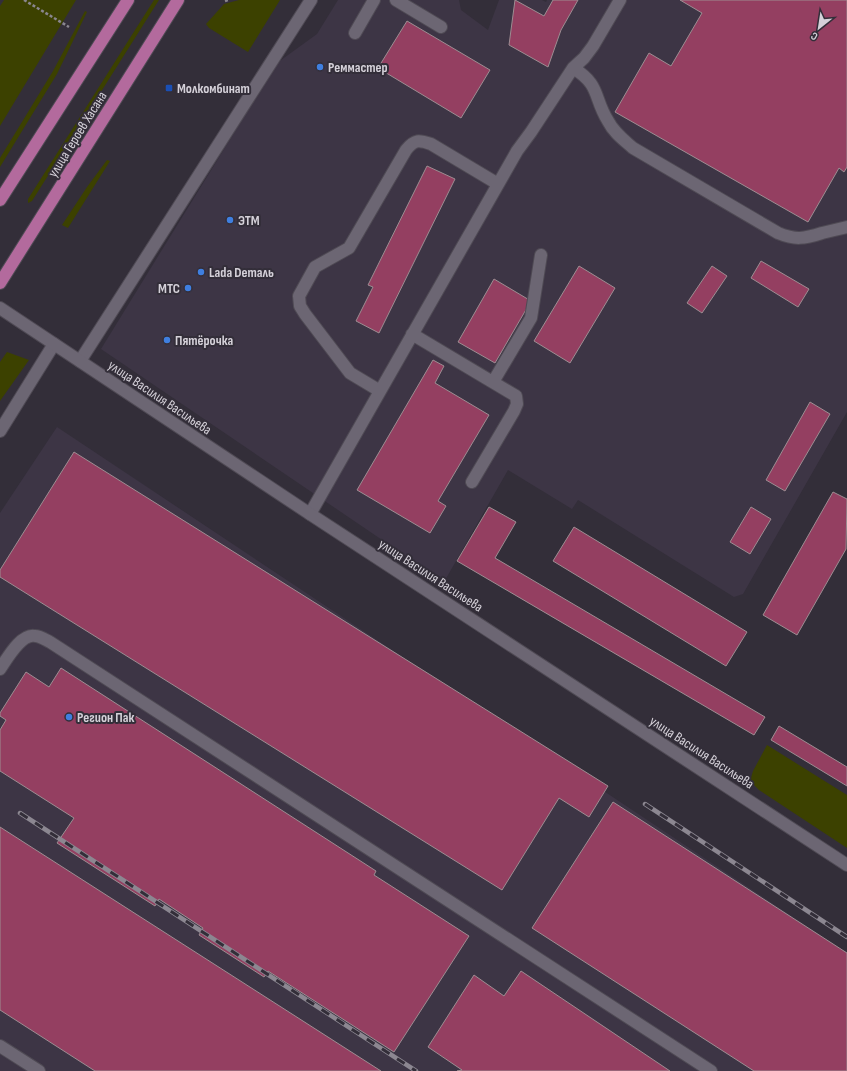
<svg xmlns="http://www.w3.org/2000/svg" width="847" height="1071" font-family="'Sofia Sans Condensed',sans-serif">
  <style>
    .built { fill: #3d3545 }
    .green { fill: #3c4100 }
    .building { fill: #943f61; stroke: #9d8d92 }
    .lines { fill: none; stroke-linecap: round; stroke-linejoin: round }
    .lane-casing { stroke: #4f4a54; stroke-width: 14 }
    .secondary-casing { stroke: #4f4a54; stroke-width: 14 }
    .primary-casing { stroke: #4f4a54; stroke-width: 14 }
    .path { stroke: #8a868f; stroke-width: 2.5; stroke-dasharray: 3 2; stroke-linecap: butt }
    .lane { stroke: #6c6673; stroke-width: 12 }
    .secondary { stroke: #6c6673; stroke-width: 12 }
    .primary { stroke: #b36a9d; stroke-width: 12 }
    .rail-casing { stroke: #8c8791; stroke-width: 4.5 }
    .rail { stroke: #332e39; stroke-width: 3; stroke-dasharray: 9; stroke-linecap: butt }
    .shop-dot { fill: #3f7fe0; stroke: #332e39; stroke-width: 1.5 }
    .transit-dot { fill: #1a4fb4; stroke: #332e39; stroke-width: 1.5 }
    .labels { text-anchor: middle; stroke-width: 4; stroke-linejoin: round; paint-order: stroke }
    .poi-label { font-size: 14px; font-weight: bold; fill: #d5d1d9; stroke: #332e39; text-anchor: start }
    .street-label { font-size: 14px; fill: #d5d1d9; stroke: #332e39 }
  </style>
  <rect width="100%" height="100%" fill="#332e39"/>
  <!-- built -->
  <path class="built" d="M338,0H459L461,10L488,30L499,0H542L546,2L547,0H847V412L743,594L734,597L578,500L572,509L508,470L444,582L101,349L277,63L317,34Z
    M57,427L847,953V1071H0V513Z"/>
  <!-- green -->
  <path class="green" d="M4,0H76L0,126V6Z
    M154,0H159L32,201L28,203V199Z
    M239,0H280L248,52L209,28L206,24L224,4Z
    M85,11L87,12L57,74L0,167V158L53,71Z
    M107,160L110,161L68,228L62,225L87,187Z
    M7,352L29,360L0,401V362Z
    M767,745L847,795V848L759,790L750,781L753,771Z"/>
  <!-- building -->
  <path class="building" d="M515,0L544,16L553,0H578L561,30L548,67L509,45Z
    M680,0H847V167L844,172L839,168L808,222L615,112L649,53L671,66L702,13Z
    M407,21L490,70L461,118L378,68Z
    M427,166L455,179L379,333L356,321L373,287L368,285Z
    M761,261L809,289L798,307L751,278Z
    M579,266L615,288L570,363L534,341Z
    M712,266L727,276L702,313L687,303Z
    M494,279L531,301L495,363L458,342Z
    M433,360L444,366L435,383L489,415L438,501L446,506L430,533L357,490Z
    M810,402L830,414L785,491L766,480Z
    M74,452L608,786L589,817L559,798L502,890L0,577V570Z
    M833,492L847,499L846,549L797,635L763,615Z
    M489,507L516,522L495,558L765,717L754,735L457,561Z
    M751,507L771,519L750,554L730,542Z
    M574,527L747,632L726,666L553,561Z
    M61,668L376,871L374,875L469,936L394,1052L268,971L264,977L199,935L203,928L159,899L155,906L57,843L74,818L0,771V730L6,720L0,716V713L26,672L49,687Z
    M779,726L847,767V786L771,740Z
    M613,802L847,953V1071H754L532,928Z
    M0,827L381,1071H95L0,1010Z
    M521,971L670,1071H457L462,1070L428,1047L474,975L504,996Z"/>
  <g class="lines">
    <!-- lane casing -->
    <g class="lane-casing">
      <path id="lane" d="M396,0L441,27
        M355,33L374,0
        M573,68C601,85 593,97 608,121C614,133 624,140 633,148L778,233C795,240 804,239 822,233C830,231 839,229 847,227
        M412,334L516,396L517,404L514,411L472,482
        M80,361L311,0
        M493,382L531,318L541,255
        M380,391L350,373L305,314L300,306L299,296L315,267L349,248L406,150C415,139 419,140 431,144L498,184
        M0,431L54,344
        M310,514L517,151L531,132L573,68L584,58L593,46L620,0
        M0,669C7,659 21,633 35,636C40,636 46,640 50,642L711,1071
        M0,1046L39,1071"/>
    </g>
    <!-- secondary casing -->
    <g class="secondary-casing">
      <path id="secondary" d="M0,308L310,514L847,865"/>
    </g>
    <!-- primary casing -->
    <g class="primary-casing">
      <path id="primary" d="M0,200L128,0
        M0,283L178,0"/>
    </g>
    <!-- path -->
    <path class="path" d="M24,0L69,27
      M225,1L228,0"/>
    <!-- lane -->
    <use href="#lane" class="lane"/>
    <!-- secondary -->
    <use href="#secondary" class="secondary"/>
    <!-- primary -->
    <use href="#primary" class="primary"/>
    <!-- rail casing -->
    <g class="rail-casing">
      <path id="rail" d="M645,804L847,937
        M20,813L416,1071"/>
    </g>
    <!-- rail -->
    <use href="#rail" class="rail"/>
  </g>
  <!-- markers -->
  <g class="shop-dot">
    <circle cx="320" cy="67" r="4"/>
    <circle cx="230" cy="220" r="4"/>
    <circle cx="201" cy="272" r="4"/>
    <circle cx="188" cy="288" r="4"/>
    <circle cx="167" cy="340" r="4"/>
    <circle cx="69" cy="717" r="4"/>
  </g>
  <rect class="transit-dot" x="165" y="84" width="8" height="8" rx="2"/>
  <g class="labels">
    <!-- poi labels -->
    <g class="poi-label">
      <text x="328" y="72">Реммастер</text>
      <text x="177" y="93">Молкомбинат</text>
      <text x="238" y="225">ЭТМ</text>
      <text x="209" y="277">Lada Dеталь</text>
      <text x="180" y="293" text-anchor="end">МТС</text>
      <text x="175" y="345">Пятёрочка</text>
      <text x="77" y="722">Регион Пак</text>
    </g>
    <!-- street labels -->
    <g class="street-label">
      <text transform="translate(77 134) rotate(-58)" y="5">улица Героев Хасана</text>
      <text transform="translate(160 397) rotate(34)" y="5">улица Василия Васильева</text>
      <text transform="translate(431 575) rotate(33)" y="5">улица Василия Васильева</text>
      <text transform="translate(702 752) rotate(33)" y="5">улица Василия Васильева</text>
    </g>
  </g>
  <!-- north arrow -->
  <g transform="translate(819 28) rotate(210)" stroke="#332e39" stroke-width="3" paint-order="stroke">
  <path d="M0-3L7 15L0 10L-7 15Z" fill="#d5d1d9"/>
  <text y="-6" font-size="11" font-weight="bold" text-anchor="middle" fill="#d5d1d9">С</text>
  </g>
</svg>
